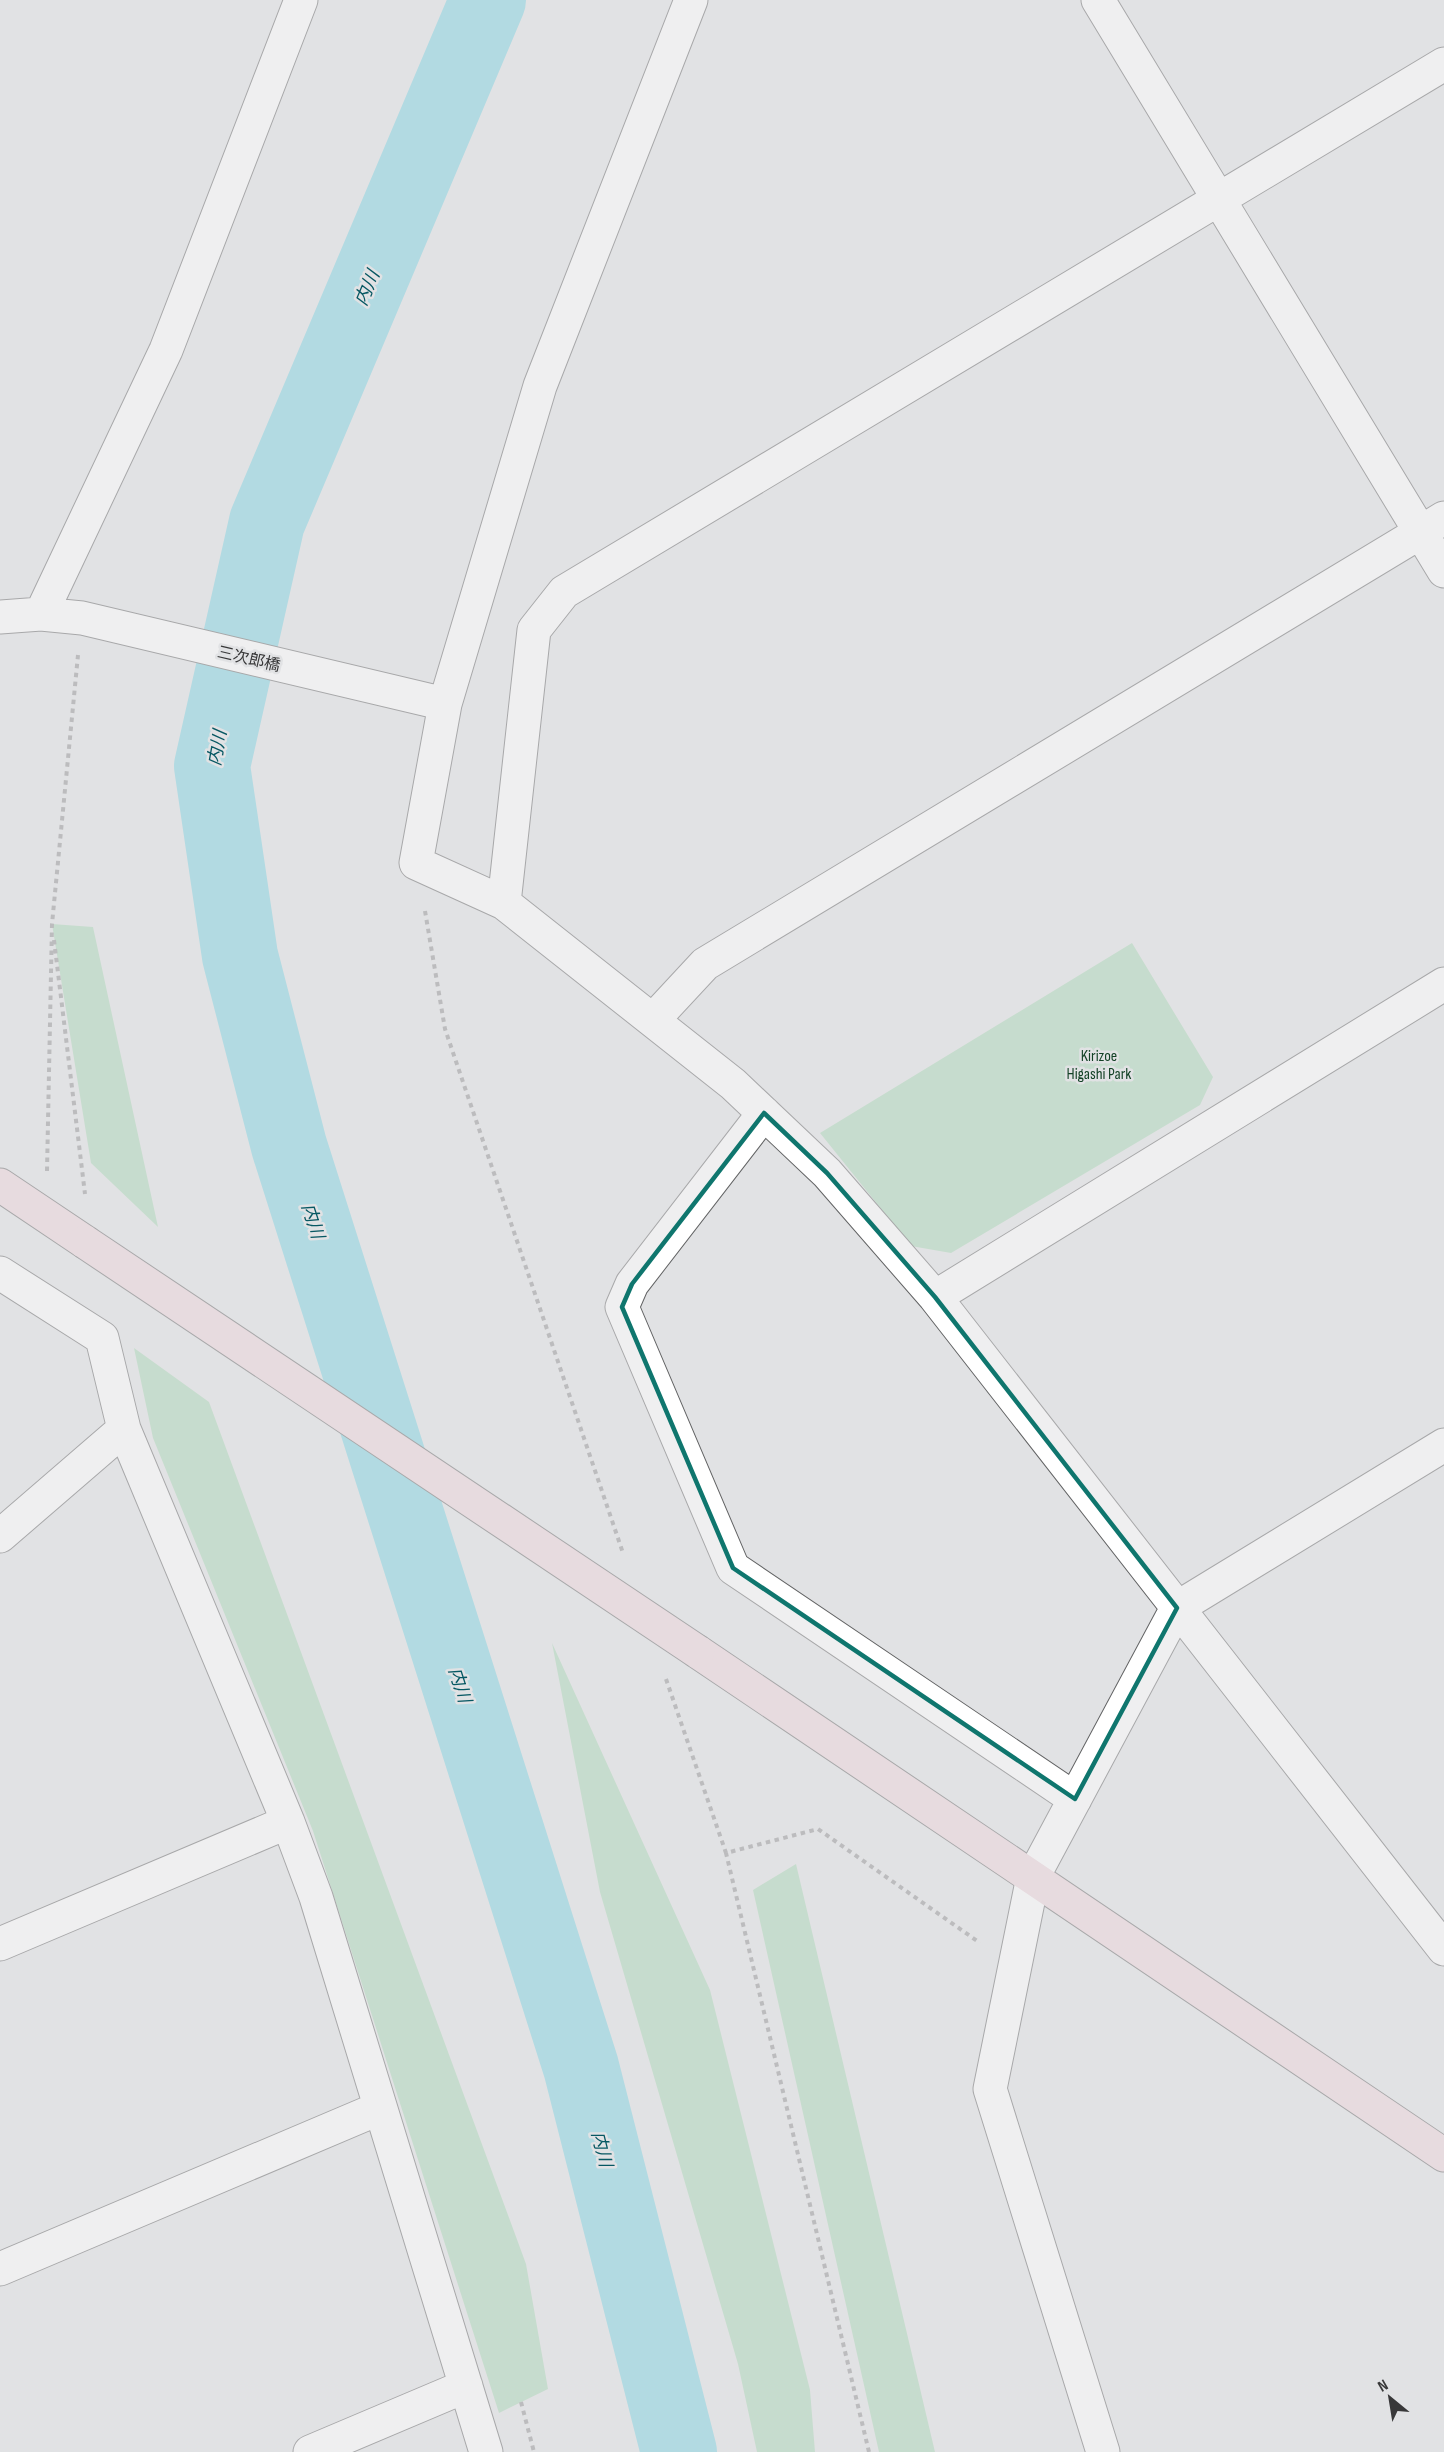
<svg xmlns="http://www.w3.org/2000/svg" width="1444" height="2452" font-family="'Sofia Sans Condensed','Noto Sans JP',sans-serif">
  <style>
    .green { fill: #a5d6b3 }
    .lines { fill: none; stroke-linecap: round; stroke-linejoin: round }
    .river { stroke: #78d1e0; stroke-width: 76 }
    .street-casing { stroke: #626364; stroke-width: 35 }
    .secondary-casing { stroke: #626364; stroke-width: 35 }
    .path { stroke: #8e8f90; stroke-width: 4; stroke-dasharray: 4.5 4.5; stroke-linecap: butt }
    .street { stroke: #fff; stroke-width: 33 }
    .secondary { stroke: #edd2d9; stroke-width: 33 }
    .secondary-bridge-casing { stroke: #626364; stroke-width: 35; stroke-linecap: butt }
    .secondary-bridge { stroke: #edd2d9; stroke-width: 33 }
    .marked { fill: none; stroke: #0f766e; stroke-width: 4.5; stroke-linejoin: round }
    .labels { text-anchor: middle; stroke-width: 5; stroke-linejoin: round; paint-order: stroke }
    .street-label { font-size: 16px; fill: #383839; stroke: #e1e2e4 }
    .park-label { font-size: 16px; fill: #134226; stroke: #e1e2e4 }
    .water-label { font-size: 18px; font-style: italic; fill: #075863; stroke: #e1e2e4 }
  </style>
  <rect width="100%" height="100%" fill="#e1e2e4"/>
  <!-- green -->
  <path class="green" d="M52,924L93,927L158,1227L91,1163Z
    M1132,943L1213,1077L1200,1105L951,1253L911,1246L820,1133Z
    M134,1348L209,1402L526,2264L548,2389L499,2413L313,1831L153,1438Z
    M552,1643L710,1990L810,2390L815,2452H757L738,2364L600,1892Z
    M796,1864L935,2452H879L753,1890Z"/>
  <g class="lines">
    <!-- river -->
    <path class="river" d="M488,0L267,522L212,766L240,956L289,1146L581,2067L679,2452"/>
    <!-- street casing -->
    <g class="street-casing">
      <path id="street" d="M1098,0L1444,571
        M41,614L166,350L301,0
        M0,617L41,614L82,618L445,704L416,863L504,903L733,1084L827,1173L935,1297L1444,1949
        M445,704L540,386L691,0
        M504,903L534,630L564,592L1444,64
        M653,1020L705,964L1444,518
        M764,1113L632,1284L622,1307L733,1568L1075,1799
        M0,1273L102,1338L124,1429L288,1822L316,1897L486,2452
        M935,1297L1444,984
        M0,1536L124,1429
        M0,1944L288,1822
        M0,2269L380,2108
        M310,2452L466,2386
        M1103,2452L990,2089L1033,1877L1177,1608L1444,1445"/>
    </g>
    <!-- secondary casing -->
    <g class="secondary-casing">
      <path id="secondary" d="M0,1185L85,1242
        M698,1652L1444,2155"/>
    </g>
    <!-- path -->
    <path class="path" d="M425,911L445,1029L623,1553
      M54,940L85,1194
      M47,1171L52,924L78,655
      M666,1679L726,1853
      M521,2402L534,2452
      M869,2452L726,1853L818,1829L980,1943"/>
    <!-- street -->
    <use href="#street" class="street"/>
    <!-- secondary -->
    <use href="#secondary" class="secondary"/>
    <!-- secondary-bridge casing -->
    <g class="secondary-bridge-casing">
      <path id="secondary-bridge" d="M85,1242L698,1652"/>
    </g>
    <!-- secondary-bridge -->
    <use href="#secondary-bridge" class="secondary-bridge"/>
  </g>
  <!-- marked area -->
  <path d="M0 0H1444V2452H0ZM764,1113L827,1173L935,1297L1177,1608L1075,1799L733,1568L622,1307L632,1284Z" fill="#e1e2e4" fill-opacity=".55" fill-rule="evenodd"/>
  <path class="marked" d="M764,1113L827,1173L935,1297L1177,1608L1075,1799L733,1568L622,1307L632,1284Z"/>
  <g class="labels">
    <!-- street labels -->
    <g class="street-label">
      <text transform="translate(249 658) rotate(13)" y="6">三次郎橋</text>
    </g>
    <!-- park labels -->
    <g class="park-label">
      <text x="1099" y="1061">Kirizoe<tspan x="1099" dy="18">Higashi Park</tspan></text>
    </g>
    <!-- water labels -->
    <g class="water-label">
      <text transform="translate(367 288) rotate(-67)" y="6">内川</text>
      <text transform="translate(217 748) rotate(-80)" y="6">内川</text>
      <text transform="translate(313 1221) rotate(72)" y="6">内川</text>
      <text transform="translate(460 1685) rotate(72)" y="6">内川</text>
      <text transform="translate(602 2149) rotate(76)" y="6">内川</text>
    </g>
  </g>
  <!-- north arrow -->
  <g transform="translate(1390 2398) rotate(330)" stroke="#e1e2e4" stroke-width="4.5" paint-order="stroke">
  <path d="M0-4.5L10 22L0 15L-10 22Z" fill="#383839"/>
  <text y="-9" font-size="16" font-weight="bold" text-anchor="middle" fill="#383839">N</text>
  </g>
</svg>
